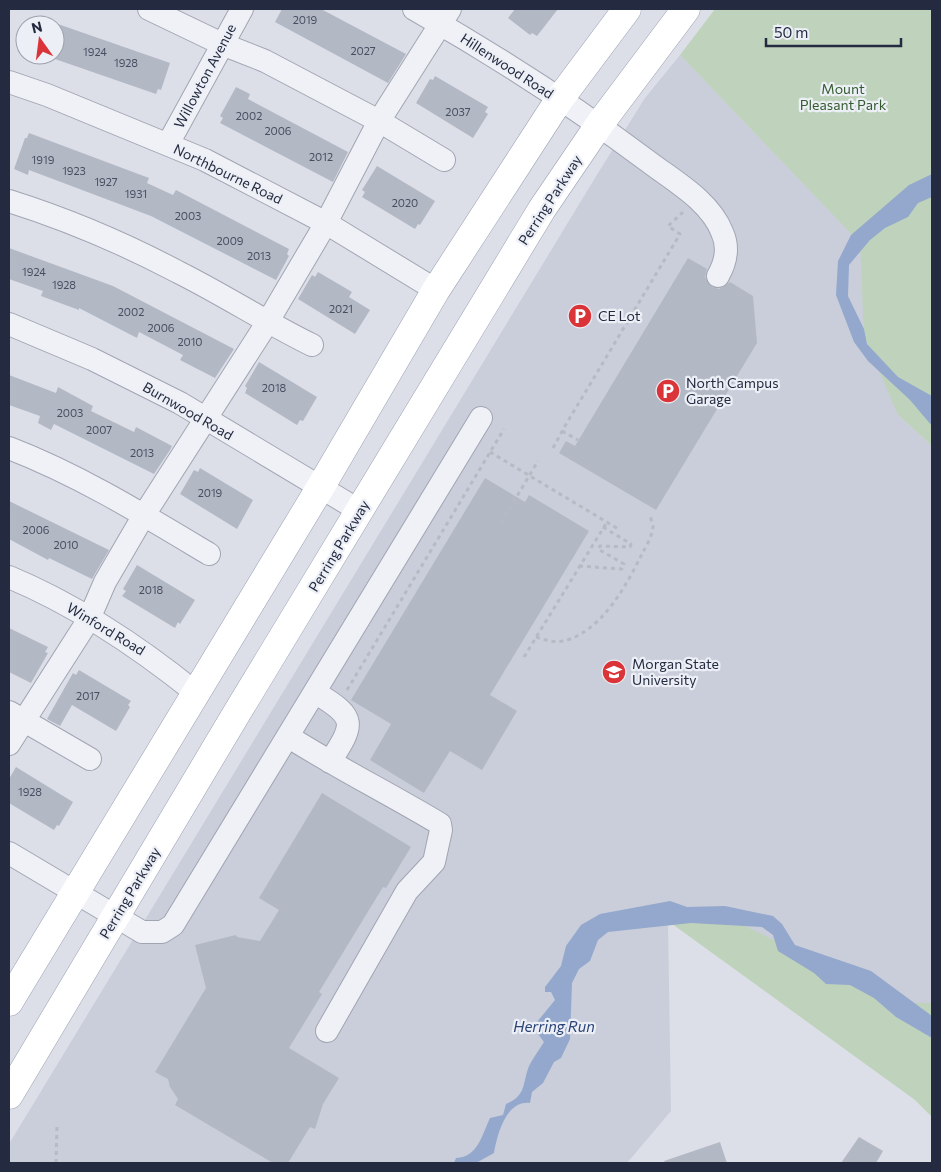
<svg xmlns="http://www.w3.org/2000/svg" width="941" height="1172" font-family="Commissioner,sans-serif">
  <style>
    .built { fill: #caceda }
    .green { fill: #bfd3bc }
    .water { fill: #93a8cc }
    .building { fill: #b3b8c5 }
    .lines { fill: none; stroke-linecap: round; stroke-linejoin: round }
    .minor-casing { stroke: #a1a5b2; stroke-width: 24 }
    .major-casing { stroke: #9aa2b5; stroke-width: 29 }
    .path { stroke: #b6bac3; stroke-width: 3; stroke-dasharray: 4 4; stroke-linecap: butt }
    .minor { stroke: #eff1f6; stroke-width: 22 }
    .major { stroke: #fff; stroke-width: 28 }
    .labels { text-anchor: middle; stroke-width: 4.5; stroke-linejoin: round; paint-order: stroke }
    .number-label { font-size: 11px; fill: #484e61 }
    .street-label { font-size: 14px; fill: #242b40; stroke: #eceff5 }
    .park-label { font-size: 14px; fill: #345c30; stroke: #eceff5 }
    .poi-label { font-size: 14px; fill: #242b40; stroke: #eceff5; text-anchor: start }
    .water-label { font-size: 15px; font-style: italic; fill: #2b4477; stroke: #eceff5 }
  </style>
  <rect width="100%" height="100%" fill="#dcdfe8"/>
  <!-- built -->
  <path class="built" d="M680,55L861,243L898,415L932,446V1003H904L668,922L671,1111L627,1163H9V1144L598,173L645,98Z"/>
  <!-- green -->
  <path class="green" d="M715,9H932V446L898,415L864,336L860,243L680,55Z
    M720,914L904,1003H932V1117L915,1100L668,921Z"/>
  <!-- water -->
  <path class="water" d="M932,174V197L918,203L908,217L885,228L870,240L849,265L848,296L864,329L867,344L898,377L932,396V426L910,400L868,361L854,342L836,295L838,261L851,235L909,185Z
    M670,901L687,907L725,906L773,916L782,924L795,945L871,971L932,1016V1038L896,1017L874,998L850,985L826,984L814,973L778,951L773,935L762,927L691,923L608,932L598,940L590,961L579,969L572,983L570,1039L561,1058L554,1062L543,1083L532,1092L530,1103C506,1100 497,1135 494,1153L476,1163H454L456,1158C478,1157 482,1135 490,1118L503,1115L506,1104C527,1095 522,1084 529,1066C533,1058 539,1050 544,1042L538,1034L537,1022L555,1000L551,992H545V987L561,966L566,946L581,925L600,914Z"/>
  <!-- building -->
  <path class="building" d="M282,9H321L406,54L388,83L275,22Z
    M515,9H558L537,36L532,33L530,35L508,18Z
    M55,23L170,63L161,90L158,89L156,94L55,59Z
    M435,76L488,107L485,112L488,114L473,138L416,103L430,79L433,80Z
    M236,87L250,94L248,99L348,152L333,182L220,123L223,118L220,116Z
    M29,133L149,178L147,183L173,195L176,190L289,249L287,254L289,256L276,280L151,216L29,170L28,175L14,169L25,138H27Z
    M377,166L435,201L420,225L418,224L415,229L362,197L365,192L362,190Z
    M9,248L113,286L234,349L215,378L180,360L183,355L139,332L137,338L79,308V310L41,296L43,291L9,279Z
    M688,258L707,269L705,277L712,287L719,289L730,282L753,296L757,343L656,510L559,453L566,441L575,446Z
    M318,272L352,292L349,297L370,310L355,334L298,299L312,275L315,277Z
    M259,362L317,397L303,421L300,420L297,425L245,393L247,388L245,386Z
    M9,375L56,393L58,387L93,406L91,411L134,432L136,427L172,446L170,450L154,474L54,424L51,430L38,423L40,416L9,405Z
    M200,468L253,500L237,529L180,494L194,470L198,472Z
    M485,478L525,502L529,495L589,531L490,695L517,711L482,770L450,751L424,793L370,760L391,724L351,700Z
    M9,501L109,550L92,579L49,558L48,560L9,539Z
    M137,565L195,600L180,624L178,622L175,628L122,596L126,591L123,589Z
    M9,628L48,647L45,652L48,653L31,683L9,672Z
    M79,670L131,701L128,705L130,707L116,731L72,705L60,726L47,719L73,673L76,675Z
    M16,767L73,802L59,826L57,825L54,830L9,803V779Z
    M322,793L411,847L386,888L383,887L319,992L322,994L289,1048L339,1078L323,1104L315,1129L310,1127L288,1163H273L175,1105L178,1099L170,1087L168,1079L155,1072L206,988L195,945L236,935L237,937L260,941L279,910L259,898Z
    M859,1137L883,1151L876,1163H841Z
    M720,1142L727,1163H665L664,1161Z"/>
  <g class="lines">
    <!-- minor casing -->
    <g class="minor-casing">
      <path id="minor" d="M149,9L222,44L265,61L379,121L444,160
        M414,9C495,55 574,106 649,162C674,181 710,201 722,232C729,247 726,262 718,276
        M9,82L47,95L205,160L326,223L436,290
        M168,144L242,9
        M9,201C66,219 125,244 178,272C224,295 267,323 312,345
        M9,324L92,359L180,403L360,511
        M9,448C79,475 144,515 209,554
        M9,577C76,605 139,647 196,693
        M316,693C358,718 354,724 330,762
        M9,712L90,759
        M289,737C338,768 390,794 440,824L441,830L434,862L407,891L327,1031
        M9,744L89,619L105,582L144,515L267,323L326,223L379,121L450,9
        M9,853L142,932H162L173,925L481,418"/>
    </g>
    <!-- major casing -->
    <g class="major-casing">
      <path id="major" d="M9,1002L320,488L436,290L559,100L627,9
        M9,1095L235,716L542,209L599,125L686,9"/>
    </g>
    <!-- path -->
    <path class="path" d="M562,431L578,440
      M553,448L565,426L680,234L668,226L683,212
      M490,452L620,530
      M501,523L538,461
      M579,566L622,569L624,564L598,549L600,546L630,547L631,544L603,527
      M536,637C548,641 558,644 570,639C605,626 627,584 643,552C647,545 652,536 653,527C653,524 651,519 650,516
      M524,657L607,522
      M347,690L504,429
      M56,1163L57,1125"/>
    <!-- minor -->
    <use href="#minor" class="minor"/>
    <!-- major -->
    <use href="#major" class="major"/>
  </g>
  <!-- icons -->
  <defs>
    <g id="parking-disc" transform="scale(1.25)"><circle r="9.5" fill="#da3439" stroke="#eceff5"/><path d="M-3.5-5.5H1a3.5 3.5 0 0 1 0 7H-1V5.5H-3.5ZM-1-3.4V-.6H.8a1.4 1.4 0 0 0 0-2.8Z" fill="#fff"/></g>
    <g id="university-disc" transform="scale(1.25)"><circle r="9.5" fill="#da3439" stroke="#eceff5"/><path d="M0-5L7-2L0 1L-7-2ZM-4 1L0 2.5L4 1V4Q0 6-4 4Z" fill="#fff"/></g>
  </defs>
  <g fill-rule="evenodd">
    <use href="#parking-disc" x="580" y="316"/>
    <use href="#parking-disc" x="668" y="391"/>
    <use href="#university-disc" x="614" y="672"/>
  </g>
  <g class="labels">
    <!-- number labels -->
    <g class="number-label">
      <text x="305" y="24">2019</text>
      <text x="363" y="55">2027</text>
      <text x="95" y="56">1924</text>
      <text x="126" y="67">1928</text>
      <text x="458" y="116">2037</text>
      <text x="249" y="120">2002</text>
      <text x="278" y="135">2006</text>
      <text x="321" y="161">2012</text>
      <text x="43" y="164">1919</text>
      <text x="74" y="175">1923</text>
      <text x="106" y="186">1927</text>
      <text x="136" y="198">1931</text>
      <text x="405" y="207">2020</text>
      <text x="188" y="220">2003</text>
      <text x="230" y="245">2009</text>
      <text x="259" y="260">2013</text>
      <text x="34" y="276">1924</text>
      <text x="64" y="289">1928</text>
      <text x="341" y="313">2021</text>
      <text x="131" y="316">2002</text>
      <text x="161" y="332">2006</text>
      <text x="190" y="346">2010</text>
      <text x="274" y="392">2018</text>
      <text x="70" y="417">2003</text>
      <text x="99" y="434">2007</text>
      <text x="142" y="457">2013</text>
      <text x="210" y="497">2019</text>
      <text x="36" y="534">2006</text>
      <text x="66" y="549">2010</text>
      <text x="151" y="594">2018</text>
      <text x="88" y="700">2017</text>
      <text x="30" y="796">1928</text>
    </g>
    <!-- street labels -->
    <g class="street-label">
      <text transform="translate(507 66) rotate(33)" y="5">Hillenwood Road</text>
      <text transform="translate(205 76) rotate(-62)" y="5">Willowton Avenue</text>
      <text transform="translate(228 174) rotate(26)" y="5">Northbourne Road</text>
      <text transform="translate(550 200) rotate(-57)" y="5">Perring Parkway</text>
      <text transform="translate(188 411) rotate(30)" y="5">Burnwood Road</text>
      <text transform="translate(339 546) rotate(-59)" y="5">Perring Parkway</text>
      <text transform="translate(106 629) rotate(31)" y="5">Winford Road</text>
      <text transform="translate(130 893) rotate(-59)" y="5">Perring Parkway</text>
    </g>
    <!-- park labels -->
    <g class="park-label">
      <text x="843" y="94">Mount<tspan x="843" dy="16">Pleasant Park</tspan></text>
    </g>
    <!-- poi labels -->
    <g class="poi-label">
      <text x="598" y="321">CE Lot</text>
      <text x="686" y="388">North Campus<tspan x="686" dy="16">Garage</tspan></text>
      <text x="632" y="669">Morgan State<tspan x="632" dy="16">University</tspan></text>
    </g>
    <!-- water labels -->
    <g class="water-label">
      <text x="554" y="1032">Herring Run</text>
    </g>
  </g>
  <!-- border -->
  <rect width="941" height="1172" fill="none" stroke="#242b40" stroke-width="20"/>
  <!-- north arrow -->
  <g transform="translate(40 40) rotate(346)"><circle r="24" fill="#eceff5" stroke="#9ca1ad"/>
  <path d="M0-4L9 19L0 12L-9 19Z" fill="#da3439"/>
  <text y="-8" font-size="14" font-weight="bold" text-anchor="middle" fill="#242b40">N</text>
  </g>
  <!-- scale -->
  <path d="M766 38v8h135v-8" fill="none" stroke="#242b40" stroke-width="2.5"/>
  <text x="774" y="38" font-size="15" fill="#242b40" stroke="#eceff5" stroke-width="4" paint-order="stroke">50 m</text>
</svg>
